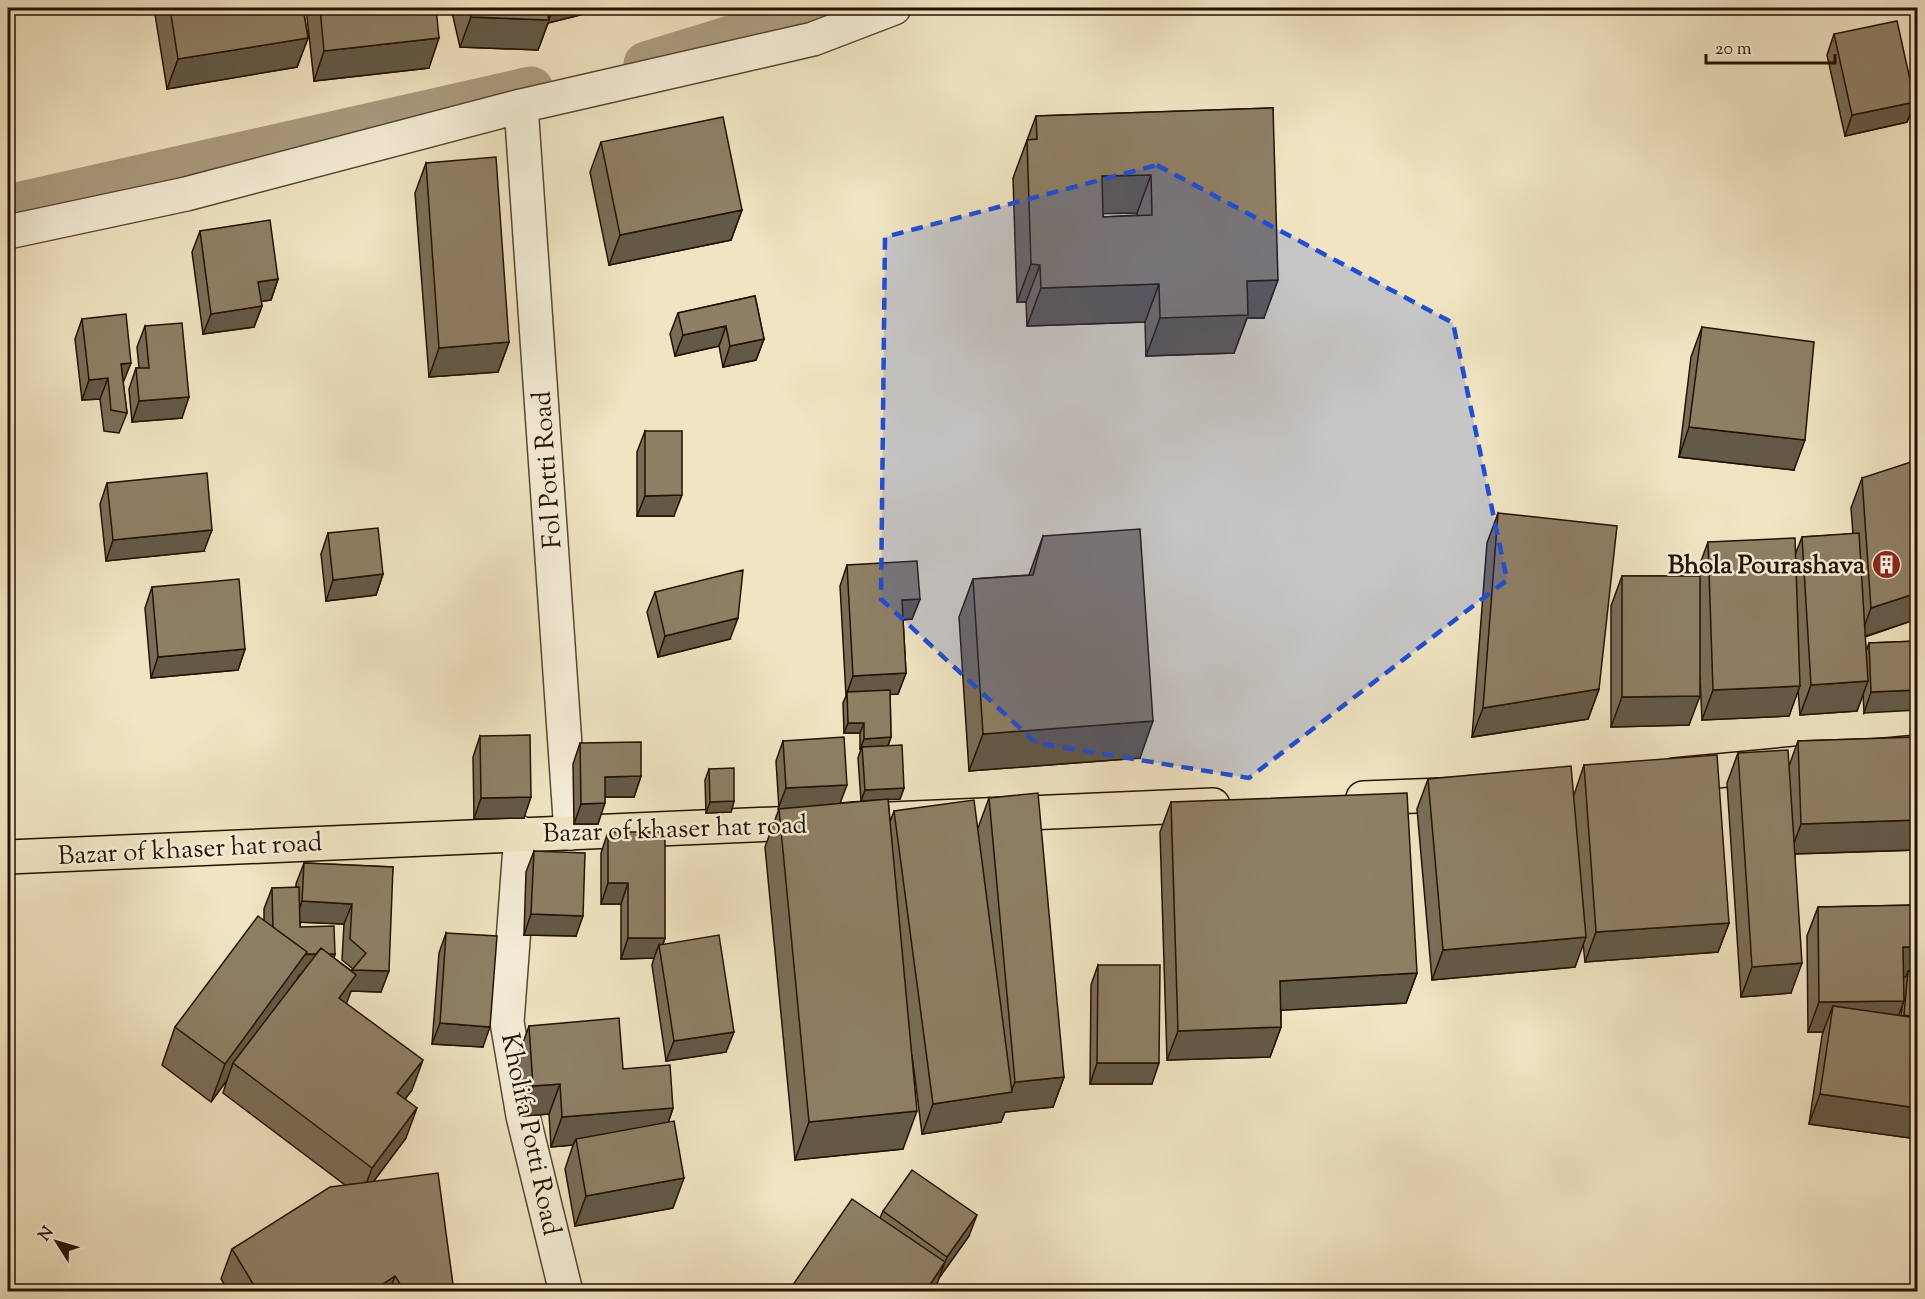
<svg xmlns="http://www.w3.org/2000/svg" width="1925" height="1299" font-family="'Sorts Mill Goudy',serif">
<style>
.lines{fill:none;stroke-linecap:round;stroke-linejoin:round}
.canal{stroke:#ab9c80;stroke-width:45}
.minor-casing{stroke:#574631;stroke-width:36}
.major-casing{stroke:#241101;stroke-width:36}
.minor{stroke:#f5edd7;stroke-width:33}
.major{stroke:#f0e4c2;stroke-width:33}
.wall{fill:#7a6d57;stroke:#241101;stroke-width:1.5;fill-rule:evenodd}
.shaded-wall{fill:#635947;stroke:#241101;stroke-width:1.5}
.building{fill:#8e7f65;stroke:#241101;stroke-width:1.5;fill-rule:evenodd}
.marked{fill:#1d4ed8;fill-opacity:0.2;stroke:#1d4ed8;stroke-width:4.5;stroke-dasharray:12 8;stroke-linejoin:round}
.labels{text-anchor:middle;stroke-width:5;stroke-linejoin:round;paint-order:stroke}
.street-label{font-size:26px;fill:#241101;stroke:#f5edd7}
.poi-label{font-size:26px;font-weight:bold;fill:#241101;stroke:#f5edd7;text-anchor:end}
</style>
<rect width="100%" height="100%" fill="#f0e4c2"/>
<filter id="stains"><feTurbulence type="fractalNoise" baseFrequency=".00333" numOctaves="4"/><feColorMatrix values="0 0 0 0 .2 0 0 0 0 .09 0 0 0 0 .02 0 0 0 .5 -.17"/></filter>
<radialGradient id="worn" r=".72"><stop offset=".6" stop-color="#630" stop-opacity="0"/><stop offset="1" stop-color="#630" stop-opacity=".3"/></radialGradient>
<g class="lines">
<path class="canal" d="M646,64L828,8
M8,207L531,89"/>
<defs>
<path id="minor" d="M521,106L571,833
M8,232L186,194L521,106L813,39L894,8
M521,833L507,1022L523,1116L566,1292"/>
<path id="major" d="M1674,775L1918,752
M1363,798L1468,794
M8,857L1213,805"/>
</defs>
<use href="#minor" class="minor-casing"/>
<use href="#major" class="major-casing"/>
<use href="#minor" class="minor"/>
<use href="#major" class="major"/>
</g>
<path class="wall" d="M154,8H303L308,38L297,67L167,89Z
M306,8H436L429,68L314,81Z
M451,8H608L548,23L538,50L460,47Z
M1834,34L1915,102L1907,122L1845,136L1827,55Z
M1273,108L1264,318H1247L1234,353L1146,356L1145,322L1027,326L1026,302H1017L1013,178L1036,116ZM1103,213H1137V215L1103,217Z
M601,142L742,210L731,240L609,265L590,172Z
M426,163L509,342L498,372L429,377L415,193Z
M200,231L278,279L271,300L261,301L262,306L254,327L203,334L192,252Z
M755,296L764,339L756,360L723,367L719,346L675,356L670,334L678,313Z
M82,319L123,383L127,413L119,433L104,431L100,399L82,400L75,339Z
M145,326L182,418L132,422L129,389L136,368H139L137,347Z
M1702,327L1794,470L1679,457L1691,357Z
M645,431L674,516H637V452Z
M1862,478L1917,619L1865,637L1866,652L1869,643L1917,641L1864,713L1863,694L1857,711L1800,715L1798,690L1789,716L1702,720L1700,677L1689,725L1611,727V606L1622,576H1697V572L1708,542L1795,555L1802,537L1853,534L1851,508Z
M107,483L204,551L106,561L100,504Z
M1498,513L1599,689L1588,719L1472,737L1487,543Z
M328,533L383,574L376,595L326,601L321,554Z
M1043,536L1140,758L969,771L959,617L973,579L1029,575Z
M847,565L920,599L912,619L903,620L906,673L898,694H890L891,737L888,746L904,788L900,799H888L890,822L894,811L978,828L989,798L1064,1077L1053,1107L1005,1112L1001,1122L922,1134L912,1055L903,1149L795,1160L765,847L779,809L776,761L783,741L840,803L875,800L861,801L858,758L861,749H860V733H844L843,703L846,696L840,586Z
M152,587L245,649L238,670L151,678L145,608Z
M655,592L730,639L658,657L647,612Z
M480,736L524,818L474,819L473,757Z
M1917,737V850L1795,854L1791,993L1741,997L1727,783L1738,753L1789,766L1798,741Z
M580,743L641,776L634,797H605L598,824H574L573,764Z
M1584,765L1729,923L1718,952L1585,962L1583,943L1575,967L1432,980L1417,809L1428,779L1574,795Z
M709,769L734,801L731,812L706,813L705,780Z
M1171,802L1417,973L1406,1003L1281,1010V1027L1270,1057L1167,1060L1160,832Z
M608,832L665,938L663,944L726,1052L666,1061L652,965L654,958L621,959V904H601V853Z
M534,851L576,936L524,935L526,872Z
M304,863L393,867L381,992L351,991L346,1003L412,1090L405,1099L406,1138L373,1182L454,1292H229L221,1279L232,1249L345,1185L223,1093L227,1080L211,1102L162,1065L175,1027L264,921V909L272,888H296V884ZM300,922L344,924L342,960L353,969L352,971L334,958L335,954L300,927Z
M1917,905V1139L1809,1124L1822,1036L1823,1032H1808L1807,936L1818,907ZM1902,1006L1901,1016L1898,1015Z
M446,933L483,1047L432,1044L439,953Z
M1098,965L1152,1084H1090L1091,985Z
M529,1026L623,1069L673,1108L668,1123L673,1208L575,1226L565,1169L573,1145L551,1147L549,1114L523,1116L518,1056Z
M883,1211L969,1236L939,1278L934,1292H788L880,1218Z"/>
<path class="shaded-wall" d="M553,8H608L548,23L538,50L460,47L471,17L549,20Z
M308,38L297,67L167,89L178,59Z
M439,38L429,68L314,81L324,51Z
M1915,102L1907,122L1845,136L1852,115Z
M1151,175L1137,213L1088,214L1102,176Z
M742,210L731,240L609,265L620,235Z
M1031,264L1040,265L1026,302H1017Z
M278,279L271,300L251,303L258,282Z
M1278,280L1264,318H1247L1234,353L1146,356L1160,318L1247,281Z
M1159,284L1145,322L1027,326L1041,288Z
M262,306L254,327L203,334L211,314Z
M726,326L719,346L675,356L683,335Z
M764,339L756,360L723,367L730,346Z
M509,342L498,372L429,377L439,348Z
M131,363L123,383L121,364Z
M108,378L100,399L82,400L89,380Z
M189,397L182,418L132,422L139,401Z
M1689,427L1805,440L1794,470L1679,457Z
M682,495L674,516H637L645,496Z
M212,530L204,551L106,561L113,540Z
M383,574L376,595L326,601L333,580Z
M1917,593V619L1860,638L1871,608Z
M920,599L912,619L894,620L902,600Z
M738,618L730,639L658,657L665,636Z
M245,649L238,670L151,678L158,657Z
M906,673L898,694L847,697V693L853,676Z
M1868,681L1857,711L1800,715L1811,685Z
M1800,686L1789,716L1702,720L1713,690Z
M1599,689L1588,719L1472,737L1483,708Z
M1917,690V710L1864,713L1871,692Z
M1700,696L1689,725L1611,727L1622,697Z
M1153,721L1140,758L969,771L983,734Z
M848,723H864L860,733H844Z
M891,737L887,748L862,747L861,749H860L864,739Z
M641,776L634,797H598L605,777Z
M847,785L839,806L778,809L786,788Z
M904,788L900,799L861,801L865,790Z
M531,797L524,818L474,819L481,798Z
M734,801L731,812L706,813L710,802Z
M605,803L598,824H574L581,804Z
M1917,820V850L1790,854L1801,824Z
M608,883H628L621,904H601Z
M302,901L352,904L344,924L295,922Z
M531,914L583,916L576,936L524,935Z
M1729,923L1718,952L1585,962L1596,932Z
M1586,937L1575,967L1432,980L1443,950Z
M628,938H665L660,952L659,945L654,958L621,959Z
M1903,947H1917V976L1908,971L1906,977H1892Z
M335,954L328,975H299L293,990L233,1063L227,1080L211,1102L225,1064L281,955Z
M1802,963L1791,993L1741,997L1752,967Z
M352,970L389,971L381,992L351,991L346,1005L339,998L345,990Z
M1417,973L1406,1003L1269,1011L1280,981Z
M1904,1001L1893,1031L1833,1006L1823,1032H1808L1819,1002Z
M440,1023L490,1027L483,1047L432,1044Z
M1281,1027L1270,1057L1167,1060L1178,1031Z
M734,1032L726,1052L666,1061L674,1041Z
M423,1060L412,1090L387,1123L397,1093Z
M1097,1063H1159L1152,1084H1090Z
M1064,1077L1053,1107L1005,1112L1001,1122L922,1134L933,1104L1011,1092L1015,1082Z
M560,1084L549,1114L523,1116L533,1086Z
M1820,1094L1917,1108V1139L1809,1124Z
M417,1108L406,1138L361,1198L372,1168Z
M673,1108L663,1138L576,1139L573,1145L551,1147L562,1117Z
M917,1111L903,1149L795,1160L809,1122Z
M684,1178L673,1208L575,1226L586,1196Z
M977,1215L969,1236L939,1278L947,1257Z
M945,1262L934,1292H925Z
M395,1276L389,1292H371Z"/>
<path class="building" d="M170,8H303L308,38L178,59Z
M320,8H436L439,38L324,51Z
M469,8H546L549,20L471,17Z
M1897,21L1915,102L1852,115L1834,34Z
M1273,108L1278,280L1247,281L1248,315L1160,318L1159,284L1041,288L1040,265L1031,264L1027,140L1037,139L1036,116ZM1151,175L1152,215L1103,217L1102,176Z
M723,117L742,210L620,235L601,142Z
M496,157L509,342L439,348L426,163Z
M270,220L278,279L258,282L262,306L211,314L200,231Z
M755,296L764,339L730,346L726,326L683,335L678,313Z
M126,314L131,363L121,364L127,413L111,410L108,378L89,380L82,319Z
M182,323L189,397L139,401L136,368H149L145,326Z
M1702,327L1814,342L1805,440L1689,427Z
M645,431H682V495L645,496Z
M1917,460V593L1871,608L1862,478Z
M207,473L212,530L113,540L107,483Z
M1498,513L1617,526L1599,689L1483,708Z
M378,528L383,574L333,580L328,533Z
M1140,529L1153,721L983,734L973,579L1033,575L1043,536Z
M1859,533L1868,681L1811,685L1802,537Z
M1795,538L1800,686L1713,690L1708,542Z
M917,561L920,599L902,600L906,673L853,676L847,565Z
M743,570L738,618L665,636L655,592Z
M1622,576H1700V696L1622,697Z
M239,579L245,649L158,657L152,587Z
M1917,641V690L1871,692L1869,643Z
M890,690L891,737L864,739V723H848L847,692Z
M530,735L531,797L481,798L480,736Z
M844,737L847,785L786,788L783,741Z
M1917,737V820L1801,824L1798,741Z
M641,742V776L605,777V803L581,804L580,743Z
M902,745L904,788L865,790L862,747Z
M1788,750L1802,963L1752,967L1738,753Z
M1717,755L1729,923L1596,932L1584,765Z
M1571,766L1586,937L1443,950L1428,779Z
M734,768V801L710,802L709,769Z
M1038,793L1064,1077L1015,1082L989,798Z
M1407,793L1417,973L1280,981L1281,1027L1178,1031L1171,802Z
M888,799L917,1111L809,1122L779,809Z
M974,800L1012,1092L933,1104L894,811Z
M608,832H665V938H628V883H608Z
M534,851L585,853L583,916L531,914Z
M304,863L393,867L389,971L352,970L366,953L350,939L352,904L302,901Z
M299,887L300,927L334,926L335,954H329L321,948L316,954H306L307,952L273,927L272,888Z
M1917,905V947H1903L1904,1001L1819,1002L1818,907Z
M258,916L307,952L225,1064L175,1027Z
M446,933L497,936L490,1027L440,1023Z
M719,935L734,1032L674,1041L659,945Z
M321,948L356,975L339,998L423,1060L397,1093L417,1108L372,1168L233,1063Z
M1098,965H1160L1159,1063H1097Z
M1908,971L1917,972V1017L1904,1015Z
M1833,1006L1917,1018V1108L1820,1094Z
M619,1018L623,1069L670,1065L673,1108L562,1117L560,1084L533,1086L529,1026Z
M674,1121L684,1178L586,1196L576,1139Z
M912,1170L977,1215L947,1257L883,1211Z
M438,1173L454,1292H405L395,1276L371,1292H258L232,1249L330,1187Z
M852,1199L945,1262L925,1292H788Z"/>
<path class="marked" d="M1157,165L1453,323L1507,580L1249,778L1036,743L881,599L885,237Z"/>
<defs>
<symbol id="building-disc" viewBox="-11 -11 22 22"><circle r="9.5" fill="#8f2418" stroke="#f5edd7"/><path d="M-4-6H4V6H1V3H-1V6H-4ZM-2.5-4.3h1.7v1.8h-1.7ZM.8-4.3h1.7v1.8H.8ZM-2.5-1h1.7V.8h-1.7ZM.8-1h1.7V.8H.8Z" fill="#fff"/></symbol>
</defs>
<g fill-rule="evenodd">
<use href="#building-disc" x="1870" y="548" width="33" height="33"/>
</g>
<g class="labels">
<g class="street-label">
<text transform="translate(546 470) rotate(-94)" y="9">Fol Potti Road</text>
<text transform="translate(675 828) rotate(-2)" y="9">Bazar of khaser hat road</text>
<text transform="translate(190 848) rotate(-3)" y="9">Bazar of khaser hat road</text>
<text transform="translate(532 1134) rotate(78)" y="9">Kholifa Potti Road</text>
</g>
<g class="poi-label">
<text x="1865" y="573">Bhola Pourashava</text>
</g>
</g>
<rect width="1925" height="1299" fill="none" stroke="#f0e4c2" stroke-width="30"/>
<rect x="9" y="9" width="1907" height="1281" fill="none" stroke="#241101" stroke-width="3"/>
<rect x="15" y="15" width="1895" height="1269" fill="none" stroke="#241101" stroke-width="1.5"/>
<g transform="translate(57 1242) rotate(307)" stroke="#f5edd7" stroke-width="4.5" paint-order="stroke">
<path d="M0-4.5L10 22L0 15L-10 22Z" fill="#241101"/>
<text y="-9" font-size="16" font-weight="bold" text-anchor="middle" fill="#241101">N</text>
</g>
<path d="M1706 54v9h129v-9" fill="none" stroke="#241101" stroke-width="3"/>
<text x="1715" y="54" font-size="18" fill="#241101" stroke="#f5edd7" stroke-width="4.5" paint-order="stroke">20 m</text>
<rect width="100%" height="100%" filter="url(#stains)"/>
<rect width="100%" height="100%" fill="url(#worn)"/>
</svg>
